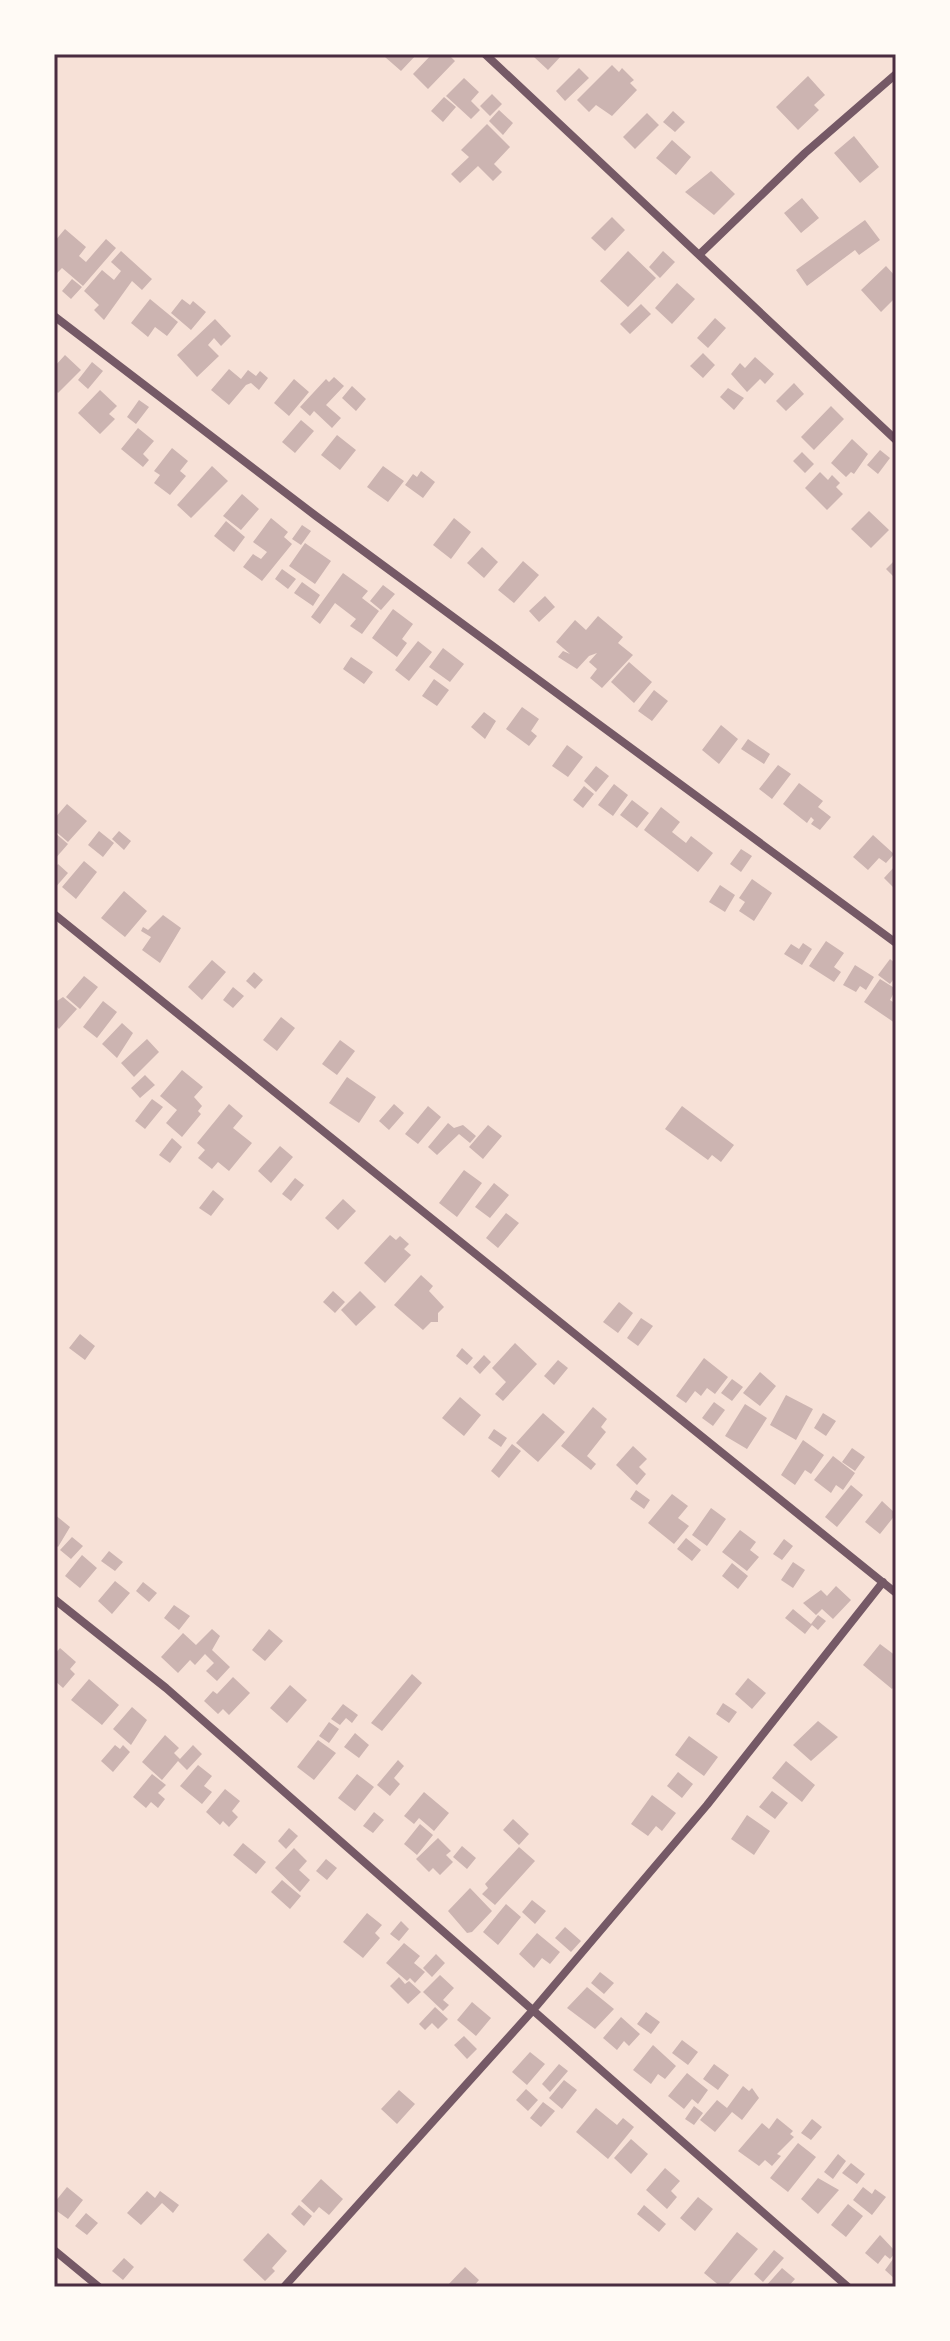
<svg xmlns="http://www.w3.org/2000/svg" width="950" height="2341" font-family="Georgia,serif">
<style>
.building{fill:#ccb4b1}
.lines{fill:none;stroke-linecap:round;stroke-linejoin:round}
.minor{stroke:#755966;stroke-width:8}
.neatline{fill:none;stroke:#4a2c40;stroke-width:3}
</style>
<rect width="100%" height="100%" fill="#f7e1d7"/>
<path class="building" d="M389,54H417L401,71L385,57Z
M432,54H448L455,61L428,89L413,74Z
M537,54H563L548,70L534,57Z
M612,65L619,72L622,68L634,80L630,83L637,90L612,116L596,105L589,112L577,100Z
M579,68L589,78L565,101L556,91Z
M808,76L825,95L814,105L819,110L798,130L776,107Z
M464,78L479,92L471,101L480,110L471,119L446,96Z
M492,94L502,104L490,116L480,106Z
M444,97L456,107L443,122L431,111Z
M499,110L513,123L503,135L489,121Z
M673,111L685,122L675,132L663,122Z
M647,113L659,125L635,149L623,137Z
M487,124L510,147L494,164L502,172L493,181L478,166L460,183L451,174L469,157L461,150Z
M854,136L879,167L860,183L834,153Z
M672,140L691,157L676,175L656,158Z
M711,171L735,194L714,215L685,192Z
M802,198L819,218L801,233L784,213Z
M612,217L625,230L605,251L591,238Z
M865,220L880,240L859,255L855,250L807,286L796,270Z
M65,229L86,247L79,256L86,262L106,239L116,248L83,286L62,268L57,273L54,271V242Z
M121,251L152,279L142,290L132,281L104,320L94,310L99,305L84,291L102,270L114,280L121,271L111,262Z
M628,251L656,278L628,307L600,281Z
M663,251L675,262L660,278L649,267Z
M886,266L896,277V297L881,312L861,290Z
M72,279L82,287L71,299L62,291Z
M677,283L695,299L672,324L655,308Z
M150,299L178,322L167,336L155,327L148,337L131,323Z
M182,299L190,305L193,301L206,312L191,330L171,313Z
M641,304L651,314L630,334L620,324Z
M715,318L726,328L708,348L697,338Z
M215,319L231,336L221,346L214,338L208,345L219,356L197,377L177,355Z
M703,353L715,365L703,378L690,366Z
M65,355L81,370L58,393L54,389V367Z
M755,357L774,374L765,384L760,379L747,392L731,374L740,363L745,368Z
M92,362L103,371L88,389L78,380Z
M229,369L241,379L248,370L256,376L260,371L268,378L259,390L251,383L246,385L229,405L211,390Z
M334,377L344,386L326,405L341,418L332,428L314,411L310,416L300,407L326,379L329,382Z
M294,379L309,392L289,416L274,403Z
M794,383L804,394L786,411L776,401Z
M352,386L366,399L356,411L342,398Z
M728,388L744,398L734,410L720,397Z
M100,390L117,406L109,414L115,419L100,434L78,413Z
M139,400L149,407L136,424L127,417Z
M831,406L844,419L814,450L801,437Z
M301,420L314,431L295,453L282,442Z
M138,428L154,441L143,454L149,460L143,467L121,449Z
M337,435L356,450L340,470L321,455Z
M852,439L868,454L854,474L851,472L846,477L831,463Z
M172,448L188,461L180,471L186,476L170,495L154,483L160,475L154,471Z
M880,450L890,458L878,474L867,465Z
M802,452L814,464L805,473L793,461Z
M212,466L228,481L191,518L177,505Z
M383,466L404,481L388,502L367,487Z
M421,471L435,482L423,498L405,485L413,474L417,477Z
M820,472L828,480L832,475L840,483L836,487L843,494L827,510L805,488Z
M242,494L259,509L241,530L223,516Z
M869,511L889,530L871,548L851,529Z
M271,518L288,532L284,537L292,544L262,581L243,567L253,554L261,559L267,552L253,542Z
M454,518L471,532L451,559L433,545Z
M226,521L245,537L234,552L214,536Z
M302,525L311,531L301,545L292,539Z
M305,543L331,561L315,584L289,566Z
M482,547L498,562L484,578L467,563Z
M896,559V579L886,569Z
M523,561L539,575L514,603L498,590Z
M282,569L296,579L288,589L275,579Z
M343,573L368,591L362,598L379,611L362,634L350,626L356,619L335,603L320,624L311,617Z
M302,582L320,595L313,606L294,593Z
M383,585L395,594L381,610L370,601Z
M545,596L555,607L539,622L529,611Z
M393,609L413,624L402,639L407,643L397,657L372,638Z
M598,616L623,637L618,643L633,655L602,688L590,678L597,669L589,662L597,653L589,656L577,669L558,657L563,651L570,654L556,642L575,620L586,630Z
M418,641L432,652L409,681L395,670Z
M443,648L464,664L450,682L429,667Z
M351,657L373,672L364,684L343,669Z
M629,662L652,682L634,703L611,682Z
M434,679L449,690L437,706L422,696Z
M654,690L668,701L652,721L638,711Z
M522,707L539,719L531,731L537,736L529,746L506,729Z
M484,712L496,721L485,739L471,727Z
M721,725L738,739L719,764L702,750Z
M748,739L770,754L764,764L741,749Z
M567,745L583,757L568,777L552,766Z
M778,765L791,774L772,799L759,789Z
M596,766L609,776L596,792L584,781Z
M799,783L823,801L818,807L831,817L820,830L811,824L814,820L811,817L807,823L783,804Z
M614,784L628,795L613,816L598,805Z
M584,786L594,794L583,808L573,800Z
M632,800L649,813L637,828L620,815Z
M67,804L87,821L68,842L54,830V819Z
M661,807L680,822L672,832L686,843L691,836L713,853L698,872L644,830Z
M99,831L114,843L103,857L88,845Z
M119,831L131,841L124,850L112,839Z
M54,832L68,844L54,860Z
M873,835L894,854L886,863L879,858L868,870L853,857Z
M741,849L752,856L741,872L730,864Z
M84,861L97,872L76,899L62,887Z
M58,864L68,873L54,889V869Z
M896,865V886L894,888L884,878Z
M752,879L772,893L754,921L739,911L745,902L739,898Z
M720,885L735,895L725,912L709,902Z
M124,891L147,911L125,937L101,918Z
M163,915L181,928L160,963L142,950L151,937L141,931L143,927L148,930Z
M826,941L844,953L834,967L841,972L834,982L809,966Z
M803,943L812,949L802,965L784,954L791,944L799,949Z
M890,959L896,964V976L890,984L878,975Z
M212,960L226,972L202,1000L188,987Z
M855,965L874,977L866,990L860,986L856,992L843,985Z
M254,972L263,980L255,989L246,981Z
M84,976L98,987L80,1009L66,997Z
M880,979L896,989L890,1000L896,1004L895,1023L864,1002Z
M233,987L244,996L233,1008L223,1000Z
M63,997L77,1009L59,1029L54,1024V1003Z
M103,1001L117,1012L97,1038L83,1027Z
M281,1017L295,1028L277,1051L263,1040Z
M122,1023L133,1033L117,1058L102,1044Z
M147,1039L159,1052L134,1077L121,1063Z
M340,1040L355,1051L337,1075L322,1064Z
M182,1070L203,1087L194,1097L202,1106L198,1111L201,1114L182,1137L166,1123L177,1110L160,1096Z
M145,1075L155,1085L140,1098L131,1088Z
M347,1077L376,1097L359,1123L329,1103Z
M152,1099L163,1107L145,1129L135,1121Z
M229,1104L243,1116L233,1128L252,1143L229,1171L218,1162L212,1169L198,1158L205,1150L197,1143Z
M394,1104L404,1113L389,1130L379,1121Z
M428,1106L441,1117L418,1144L405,1134Z
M682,1106L734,1145L721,1162L712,1155L708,1160L665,1129Z
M448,1123L454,1128L463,1125L476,1136L470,1143L459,1134L437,1155L428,1147Z
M488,1125L502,1136L483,1159L469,1147Z
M172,1138L182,1147L170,1163L159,1155Z
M280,1146L293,1157L271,1183L258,1171Z
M464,1170L482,1183L457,1217L439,1203Z
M295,1178L304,1185L291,1201L282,1194Z
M494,1183L509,1195L490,1218L475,1207Z
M213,1190L224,1199L211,1216L199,1208Z
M343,1199L356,1211L338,1230L325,1218Z
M506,1213L519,1223L498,1248L486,1238Z
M390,1235L396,1240L400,1236L409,1244L404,1249L411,1255L385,1283L364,1263Z
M421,1275L433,1286L429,1291L444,1307L438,1313V1322H431L423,1330L394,1305Z
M333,1291L345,1302L335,1313L323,1302Z
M360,1291L376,1307L356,1326L341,1310Z
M619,1302L633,1313L618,1333L603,1322Z
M641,1318L653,1326L638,1346L627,1338Z
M80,1334L95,1346L85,1360L69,1348Z
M515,1343L537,1364L503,1401L495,1394L506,1382L492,1368Z
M462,1348L473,1358L467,1365L456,1356Z
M484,1355L491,1362L480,1374L473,1367Z
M704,1358L728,1377L715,1394L707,1388L701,1396L695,1391L686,1403L676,1396Z
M558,1360L568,1368L554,1385L544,1376Z
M760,1372L776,1386L760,1406L743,1393Z
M732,1379L743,1387L732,1401L721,1393Z
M786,1395L813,1409L796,1440L770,1425Z
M460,1397L481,1415L464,1436L442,1418Z
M714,1402L725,1410L713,1426L702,1418Z
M745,1404L767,1418L747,1449L725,1436Z
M593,1407L607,1419L601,1427L606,1432L587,1456L596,1464L591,1470L561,1446Z
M543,1413L565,1432L538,1462L516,1443Z
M823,1413L836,1421L826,1436L814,1428Z
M494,1429L507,1438L501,1447L488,1438Z
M803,1440L824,1455L811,1474L805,1470L795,1485L781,1475Z
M512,1444L521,1451L499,1478L491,1471Z
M633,1446L647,1459L639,1467L646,1474L637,1485L616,1465Z
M852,1448L865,1457L855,1471L842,1462Z
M833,1456L855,1473L843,1490L836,1485L831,1493L814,1480Z
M851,1485L863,1495L837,1527L825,1517Z
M636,1490L650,1500L644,1509L630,1499Z
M672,1494L688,1506L678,1518L689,1526L674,1544L648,1523Z
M882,1501L896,1514L880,1534L865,1522Z
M711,1508L726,1519L707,1546L692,1535Z
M54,1514L70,1527L58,1547L54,1544Z
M740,1530L756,1542L750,1550L759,1557L747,1571L722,1552Z
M72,1537L83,1546L71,1559L60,1550Z
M686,1538L701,1550L692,1561L677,1549Z
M784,1539L793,1546L782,1560L773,1554Z
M109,1551L123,1562L115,1571L101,1561Z
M82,1555L97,1568L80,1588L65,1576Z
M793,1562L805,1570L793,1588L781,1580Z
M732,1563L748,1576L738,1589L722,1576Z
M115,1581L130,1593L112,1614L98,1601Z
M143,1582L157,1593L149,1602L136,1591Z
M836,1586L851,1600L833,1619L822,1609L816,1615L803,1603L821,1590L827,1596Z
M174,1605L190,1616L179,1630L164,1618Z
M793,1609L811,1624L818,1615L826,1621L818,1630L812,1625L805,1634L785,1618Z
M212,1629L220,1636L212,1650L230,1667L217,1681L206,1671L214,1663L205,1654L195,1665L190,1660L178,1673L161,1657L183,1633L196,1645Z
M269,1629L283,1641L265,1661L252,1650Z
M880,1644L896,1656V1685L892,1689L863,1665Z
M60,1648L76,1662L70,1669L75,1674L63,1688L54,1680V1655Z
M412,1674L422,1683L382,1731L371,1723Z
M233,1677L250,1693L229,1715L223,1709L218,1714L204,1701L213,1691L217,1694Z
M748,1678L766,1693L752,1709L735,1694Z
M89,1679L119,1705L102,1725L71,1700Z
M290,1685L307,1700L287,1723L270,1708Z
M723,1703L737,1712L729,1723L716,1714Z
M343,1704L358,1715L352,1723L346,1718L340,1725L331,1719Z
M132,1707L147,1720L131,1745L113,1729Z
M818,1721L838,1737L811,1761L793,1745Z
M329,1722L339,1729L329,1743L319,1736Z
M355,1733L369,1745L359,1758L344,1747Z
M165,1735L179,1748L174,1753L180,1759L193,1745L202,1754L187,1770L178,1761L162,1780L142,1762Z
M689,1736L718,1757L704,1776L675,1755Z
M318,1740L336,1753L314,1780L297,1767Z
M115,1745L120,1749L123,1745L130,1752L113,1772L101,1761Z
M398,1760L404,1766L394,1778L400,1784L390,1796L377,1785Z
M786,1761L815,1785L802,1802L772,1778Z
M198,1765L212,1776L204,1786L212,1792L202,1804L180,1786Z
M678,1772L693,1784L682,1798L667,1786Z
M152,1774L166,1785L158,1793L165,1799L158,1808L151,1802L146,1808L133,1797Z
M357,1774L374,1787L355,1811L338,1798Z
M225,1789L240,1801L232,1811L238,1817L229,1827L223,1821L220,1825L206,1812Z
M772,1791L788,1803L775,1819L759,1807Z
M424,1792L449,1813L434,1831L419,1818L414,1824L404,1816Z
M652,1795L676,1813L662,1831L656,1826L648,1836L631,1824Z
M374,1812L384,1820L373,1833L363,1826Z
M747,1815L770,1831L754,1855L731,1839Z
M513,1819L529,1834L519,1845L503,1830Z
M420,1824L433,1835L417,1855L404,1844Z
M289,1828L298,1836L286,1849L278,1841Z
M438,1838L451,1851L446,1855L453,1862L440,1875L433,1868L429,1872L416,1859Z
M243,1843L266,1862L256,1874L233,1855Z
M462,1846L476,1858L467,1869L453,1857Z
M519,1847L535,1861L495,1905L482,1894L488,1888L485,1884Z
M294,1848L307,1861L299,1870L310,1880L300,1892L275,1868Z
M326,1859L337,1868L327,1880L316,1871Z
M282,1880L301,1896L290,1909L271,1892Z
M470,1888L492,1911L472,1932L467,1933L448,1911Z
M532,1900L546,1911L535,1924L522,1912Z
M506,1904L521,1917L498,1945L483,1932Z
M367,1913L382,1925L375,1933L380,1938L363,1958L343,1942Z
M401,1921L409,1929L399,1941L390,1934Z
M565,1927L581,1941L571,1952L555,1938Z
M537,1933L560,1952L550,1964L542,1958L534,1968L519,1954Z
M404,1943L420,1956L414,1963L425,1972L415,1983L410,1978L407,1981L386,1963Z
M436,1954L445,1963L432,1977L423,1968Z
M600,1972L614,1983L604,1994L591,1983Z
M440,1975L454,1988L443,2000L449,2005L443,2011L423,1992Z
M399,1977L405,1984L409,1981L421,1992L408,2004L390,1986Z
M587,1987L614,2009L595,2029L567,2008Z
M472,2002L491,2018L476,2036L457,2020Z
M435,2007L448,2019L438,2029L432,2023L425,2030L419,2024Z
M646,2012L660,2022L651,2034L637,2024Z
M621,2017L640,2034L629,2046L624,2041L617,2050L603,2038Z
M464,2036L477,2049L467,2059L454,2045Z
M682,2040L698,2052L688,2065L672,2053Z
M653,2045L676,2066L665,2079L658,2074L651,2084L633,2070Z
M530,2052L545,2064L527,2085L512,2072Z
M559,2064L568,2071L550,2092L542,2084Z
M714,2064L729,2075L718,2090L703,2079Z
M687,2073L708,2090L698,2104L692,2099L684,2109L668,2096Z
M564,2080L577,2090L562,2109L549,2098Z
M743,2086L749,2091L752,2088L759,2098L742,2120L732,2112L715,2132L700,2120L717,2100L727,2108Z
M526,2089L538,2100L528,2111L516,2100Z
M399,2090L415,2104L397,2124L381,2109Z
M543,2102L555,2111L541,2127L530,2118Z
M694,2106L703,2113L694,2125L685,2119Z
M596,2108L617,2125L623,2118L634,2127L608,2159L576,2132Z
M777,2118L793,2131L790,2134L794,2137L777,2154L781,2156L772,2166L765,2160L759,2166L738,2151L762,2123L769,2129Z
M812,2119L822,2127L811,2140L801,2133Z
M631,2139L648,2154L631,2174L614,2158Z
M798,2143L816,2157L788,2192L770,2178Z
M838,2154L846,2161L833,2179L824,2172Z
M851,2163L865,2174L857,2184L842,2173Z
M665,2168L680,2181L671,2191L677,2197L667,2209L646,2190Z
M818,2178L839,2190L818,2214L801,2199Z
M321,2179L343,2199L329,2215L319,2207L314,2213L301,2201Z
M67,2187L83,2200L68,2219L54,2209V2203Z
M863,2187L872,2194L875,2189L886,2197L872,2215L853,2200Z
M147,2191L155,2198L160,2191L179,2205L173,2213L162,2203L141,2225L127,2213Z
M698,2197L713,2209L695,2231L680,2218Z
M848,2204L863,2216L846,2237L831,2225Z
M299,2205L312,2216L304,2226L291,2214Z
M644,2205L666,2224L659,2232L637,2214Z
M86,2213L98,2223L87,2235L75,2226Z
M737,2232L758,2249L726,2287H721L704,2273Z
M268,2233L287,2251L272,2268L275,2271L265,2281L243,2260Z
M880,2235L896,2252L890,2259L885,2255L878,2264L865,2253Z
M774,2250L784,2258L763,2282L754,2274Z
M124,2258L134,2267L123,2280L112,2271Z
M893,2259L896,2262V2280L885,2270Z
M465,2267L479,2280L473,2287H446Z
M782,2268L795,2279L788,2287H765Z"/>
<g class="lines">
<path class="minor" d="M485,54L896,440
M700,254L805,153L896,74
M54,316L316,516L896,943
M54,914L896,1593
M54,1599L166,1688L848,2287
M54,2250L99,2287
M284,2287L534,2009L707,1805L883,1582"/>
</g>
<rect width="950" height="2341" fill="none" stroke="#fffaf5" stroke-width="112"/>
<rect x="56" y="56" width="838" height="2229" class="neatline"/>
</svg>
